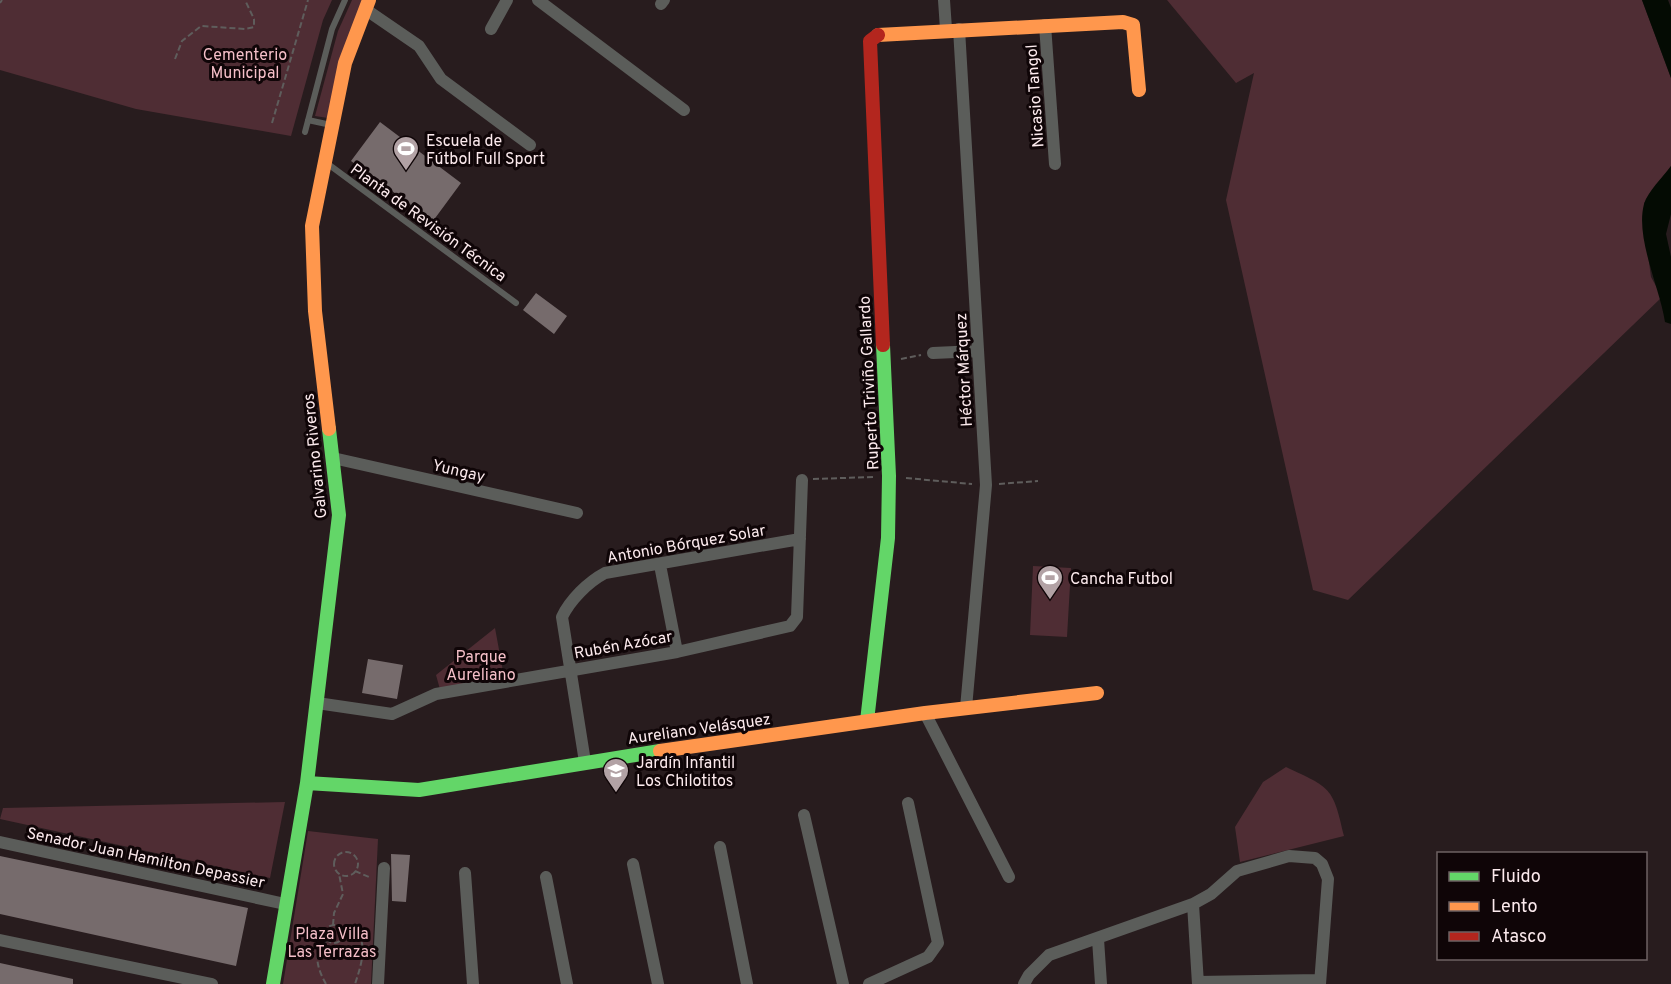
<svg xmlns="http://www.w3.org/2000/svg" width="1671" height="984" font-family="Overpass,sans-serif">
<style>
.green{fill:#4f2d34}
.water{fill:#040b03}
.building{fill:#766b6c}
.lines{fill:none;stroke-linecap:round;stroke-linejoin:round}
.path{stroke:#5f5d5c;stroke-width:2;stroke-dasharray:6 3;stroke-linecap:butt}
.lane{stroke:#5b5d5a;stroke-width:6}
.street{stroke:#5b5d5a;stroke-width:12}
.fast{stroke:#63d668;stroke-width:14}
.slow{stroke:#ff974d;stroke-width:14}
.jam{stroke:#b3261e;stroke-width:14}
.labels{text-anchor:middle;stroke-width:6;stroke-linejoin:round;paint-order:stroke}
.park-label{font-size:16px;fill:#f5bfc8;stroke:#0f0507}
.street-label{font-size:16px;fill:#fceaed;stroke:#0f0507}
.poi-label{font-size:16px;fill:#fceaed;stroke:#0f0507;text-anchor:start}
</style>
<rect width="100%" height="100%" fill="#281c1e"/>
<path class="green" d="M0,0H332L323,20L291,136L136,109L0,70Z
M352,0H363L328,118L315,116L338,31Z
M1167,0H1642L1671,78V166L1644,203V226L1651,277L1662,297L1348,600L1313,590L1226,200L1254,73L1236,83Z
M1033,566L1071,568L1067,637L1030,635Z
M495,628L505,682L441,693L436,675Z
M1286,767C1331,788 1333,787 1344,836L1240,862L1235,827L1263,782Z
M285,802L270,878L0,819L3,808Z
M308,831L378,839L371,984H283Z"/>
<path class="water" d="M1642,0H1668L1671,8V78Z
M1671,166V214L1666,234L1671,257V324L1665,322C1660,288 1635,238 1644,204C1648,191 1663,177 1671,166Z"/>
<path class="building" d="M380,122L461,183L433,221L351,161Z
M536,293L567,316L554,334L523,310Z
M368,659L403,665L397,699L362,693Z
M391,854L410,855L406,902L392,901Z
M0,856L248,908L236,966L0,914Z
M0,963L73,979V984H0Z"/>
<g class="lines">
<path class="path" d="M0,3L2,0
M175,59L182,41L201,26L245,29L254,27V19L245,0
M272,123L308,0
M901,359L921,355
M906,478L972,484
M813,479L874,477
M999,484L1038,481
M334 864a12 12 0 1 1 24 0a12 12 0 1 1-24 0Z
M355,871L369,877
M325 934a9 9 0 1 1 18 0a9 9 0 1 1-18 0Z
M333,925L334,913L343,894L339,874
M341,928C374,929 361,966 355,984
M296,935L326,939
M326,984C318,970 311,951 327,941"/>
<path class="lane" d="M308,120L331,125
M305,132L332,29L345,0
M328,164L516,303"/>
<path class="street" d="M538,0L684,110
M944,0L946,29
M661,4L664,0
M365,9L419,46L441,79L530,145
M1045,25L1055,164
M491,29L507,0
M959,29L986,485L966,708
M933,353L978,351
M333,458L577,513
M660,565L677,652
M317,703L392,714L436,694L677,652L790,626L797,617L802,480
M925,713L1009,877
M585,762L562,617C570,600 588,582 605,573L800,539
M804,815L843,984
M0,842L285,904
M720,847L747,984
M633,864L658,984
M465,873L473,984
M546,877L567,984
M1193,904L1198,984
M1098,939L1101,984
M0,940L212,984
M1198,982L1320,980
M378,984L384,868
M869,984L928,957L938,943L908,803
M1024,984L1029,975L1049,955L1193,904L1211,894L1237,871L1289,856L1315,858L1322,864L1328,879L1320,984"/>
<path class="fast" d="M867,721L888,538L889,476L883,345
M307,783L419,790L660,751
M273,984L307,783L339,515L329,429"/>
<path class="slow" d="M878,35L1123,22L1133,25L1139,90
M329,429L315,311L312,226L345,63L369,0
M660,751L925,713L1097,693"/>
<path class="jam" d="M878,35L870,41L883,345"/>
</g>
<defs>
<symbol id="stadium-pin" viewBox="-11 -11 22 30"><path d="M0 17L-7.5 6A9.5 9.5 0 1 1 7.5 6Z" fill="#b2a2a5" stroke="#0f0507"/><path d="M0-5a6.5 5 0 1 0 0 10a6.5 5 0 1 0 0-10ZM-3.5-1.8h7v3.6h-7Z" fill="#fff"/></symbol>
<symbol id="school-pin" viewBox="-11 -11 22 30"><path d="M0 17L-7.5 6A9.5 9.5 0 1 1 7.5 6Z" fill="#b2a2a5" stroke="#0f0507"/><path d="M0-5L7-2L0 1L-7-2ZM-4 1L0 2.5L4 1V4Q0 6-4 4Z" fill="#fff"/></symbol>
</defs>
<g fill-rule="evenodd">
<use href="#stadium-pin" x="391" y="134" width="30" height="40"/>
<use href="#stadium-pin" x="1035" y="563" width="30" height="40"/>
<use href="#school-pin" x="601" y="756" width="30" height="40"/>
</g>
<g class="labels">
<g class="park-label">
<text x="245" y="60">Cementerio<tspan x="245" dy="18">Municipal</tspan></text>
<text x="481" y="662">Parque<tspan x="481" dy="18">Aureliano</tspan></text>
<text x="332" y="939">Plaza Villa<tspan x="332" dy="18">Las Terrazas</tspan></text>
</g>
<g class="street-label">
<text transform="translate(1034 96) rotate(-94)" y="6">Nicasio Tangol</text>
<text transform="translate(429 222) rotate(36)" y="6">Planta de Revisión Técnica</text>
<text transform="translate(963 370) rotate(-93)" y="6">Héctor Márquez</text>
<text transform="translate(868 383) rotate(-93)" y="6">Ruperto Triviño Gallardo</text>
<text transform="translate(314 456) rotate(-96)" y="6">Galvarino Riveros</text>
<text transform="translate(459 470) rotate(13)" y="6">Yungay</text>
<text transform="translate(686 543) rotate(-10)" y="6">Antonio Bórquez Solar</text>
<text transform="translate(623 644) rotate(-10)" y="6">Rubén Azócar</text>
<text transform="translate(699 728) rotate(-8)" y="6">Aureliano Velásquez</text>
<text transform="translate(146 857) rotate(12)" y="6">Senador Juan Hamilton Depassier</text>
</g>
<g class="poi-label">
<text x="426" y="146">Escuela de<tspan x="426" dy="18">Fútbol Full Sport</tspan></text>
<text x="1070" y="584">Cancha Futbol</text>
<text x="636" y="768">Jardín Infantil<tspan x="636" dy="18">Los Chilotitos</tspan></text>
</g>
</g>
<rect x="1437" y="852" width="210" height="108" fill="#0f0507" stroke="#6e6163" stroke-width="1.5"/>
<rect x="1449" y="872" width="30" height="9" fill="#63d668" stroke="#6e6163" stroke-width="1.5"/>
<text x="1491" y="882" font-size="18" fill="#fceaed">Fluido</text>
<rect x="1449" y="902" width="30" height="9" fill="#ff974d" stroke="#6e6163" stroke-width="1.5"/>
<text x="1491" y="912" font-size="18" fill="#fceaed">Lento</text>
<rect x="1449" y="932" width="30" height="9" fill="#b3261e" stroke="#6e6163" stroke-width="1.5"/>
<text x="1491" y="942" font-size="18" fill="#fceaed">Atasco</text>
</svg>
